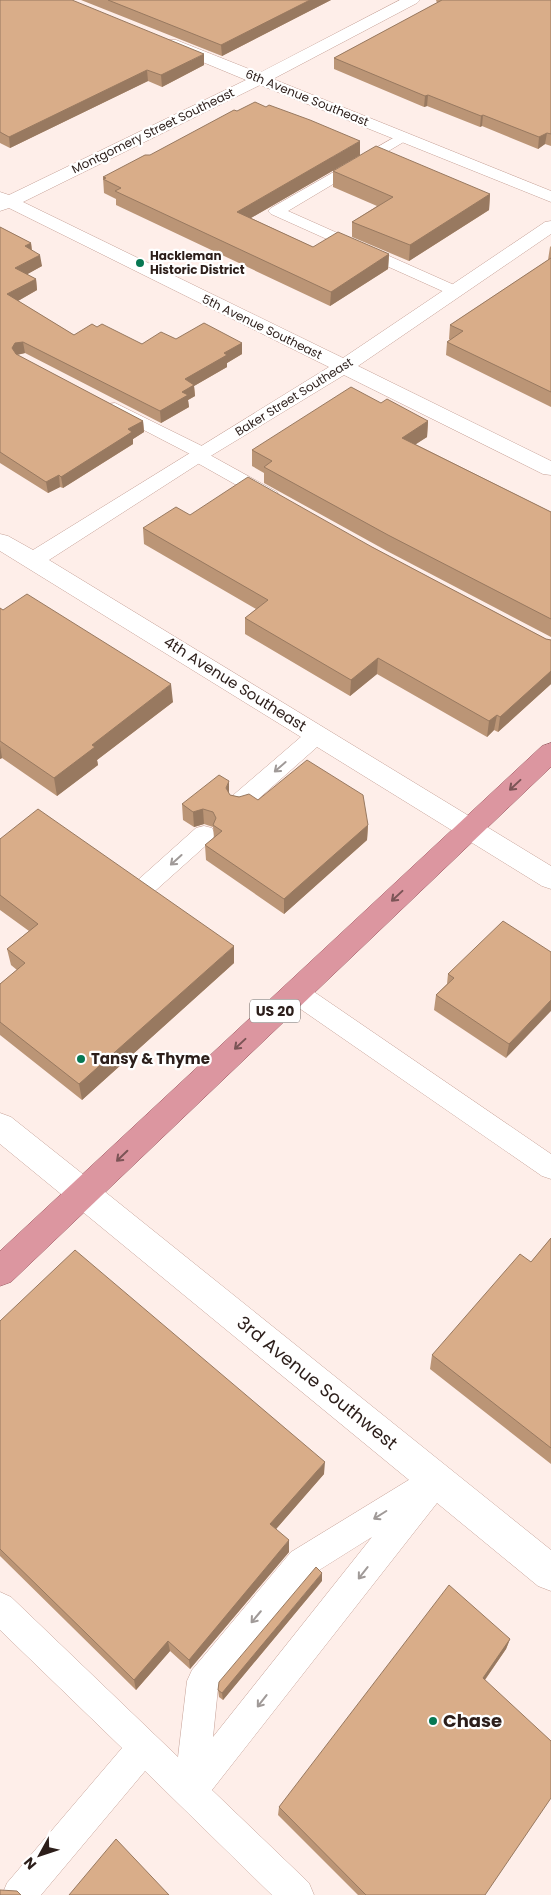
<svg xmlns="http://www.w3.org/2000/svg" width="551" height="1895" font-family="Poppins,sans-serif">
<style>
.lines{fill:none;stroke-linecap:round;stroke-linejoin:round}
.service-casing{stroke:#c6a197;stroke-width:1}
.minor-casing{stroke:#c6a197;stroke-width:1}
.tertiary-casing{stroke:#c6a197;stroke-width:1}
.trunk-casing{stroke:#995a62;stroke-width:1}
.service{fill:#fff;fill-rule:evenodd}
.minor{fill:#fff;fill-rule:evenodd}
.tertiary{fill:#fff;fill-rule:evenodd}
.trunk{fill:#dc96a0;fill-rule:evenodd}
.wall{fill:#bb9576}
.shaded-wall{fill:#987960}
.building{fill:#d9ad89;stroke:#987960}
.oneway{stroke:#a09a98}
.oneway2{stroke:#7b5456}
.poi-dot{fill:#077853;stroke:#fff;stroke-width:2}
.labels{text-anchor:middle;stroke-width:4.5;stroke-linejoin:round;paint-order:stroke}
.far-street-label{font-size:12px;fill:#2c1e1a;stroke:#fff}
.far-poi-label{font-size:12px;font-weight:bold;fill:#2c1e1a;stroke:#fff;text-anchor:start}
.shield{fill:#fff;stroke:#6b625f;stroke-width:1}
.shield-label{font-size:14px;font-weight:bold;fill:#2c1e1a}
.street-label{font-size:15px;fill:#2c1e1a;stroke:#fff}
.poi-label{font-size:15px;font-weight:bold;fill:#2c1e1a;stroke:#fff;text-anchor:start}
.near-street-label{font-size:18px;fill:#2c1e1a;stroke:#fff}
.near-poi-label{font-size:18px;font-weight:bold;fill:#2c1e1a;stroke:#fff;text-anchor:start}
</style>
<rect width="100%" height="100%" fill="#feeee9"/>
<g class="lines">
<defs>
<path id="service" d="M402,133L407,134L409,137L407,140L288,211L461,288L463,291L461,294H449L271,214L268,211L271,208Z
M115,403L208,449L211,453L210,455L277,492L279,496L277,500L270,502L263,500L192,460L189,456L190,454L109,412L106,408L109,404Z
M317,727L325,730L328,735L325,740L247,809L239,811L231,809L228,803L231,797L309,730Z
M204,826L212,828L215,834L212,840L155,891L147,894L139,891L135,885L139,879L196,828Z
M295,982L304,985L551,1154V1179L542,1176L286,999L283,992L286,985Z
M436,1465L447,1470L451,1480C447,1490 440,1494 437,1503L212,1790L309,1883L314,1895H272L145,1771L41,1895H2L7,1883L122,1748L0,1630V1592L11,1597L178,1757L187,1681L192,1670L291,1552L425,1470ZM372,1537L213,1737L218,1688L313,1574Z"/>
<path id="minor" d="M400,0H420L417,3L273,79L551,191V202L260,85L23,202L343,358L545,222L551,221V234L358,366L551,461V475L543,474L344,375L209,457L49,560L551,866V889L542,886L0,551V534L8,536L33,550L329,367L9,208L0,211V192L9,195L246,80L164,46L162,43L164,40H176L259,73Z
M0,1113L11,1117L94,1183L98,1193L94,1203L83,1207L72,1203L0,1144Z"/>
<path id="tertiary" d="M83,1179L94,1183L551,1550V1591L538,1586L72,1203L68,1193L72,1183Z"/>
<path id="trunk" d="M551,743V767L11,1282L0,1286V1251L542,746Z"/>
</defs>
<use href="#service" class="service-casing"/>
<use href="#minor" class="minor-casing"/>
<use href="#tertiary" class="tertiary-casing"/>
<use href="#trunk" class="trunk-casing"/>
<use href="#service" class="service"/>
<use href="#minor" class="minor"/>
<use href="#tertiary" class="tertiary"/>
<use href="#trunk" class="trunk"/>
</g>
<path class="wall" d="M0,0L204,65L162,87L148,81L10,148L0,143Z
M81,0H331L222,56Z
M436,0H551V146L545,144L538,149L482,126L480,127L427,106L424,107L334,69V58L437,3Z
M360,155L251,218L313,247L389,254L388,269L330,306L116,205V199L104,193L103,177Z
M333,171L490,194L489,210L409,261L352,237V222L377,206L333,187Z
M0,227L31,243L32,250L42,266L27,274L36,279L37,290L18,301L74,335L97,327L142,344L176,339L242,343V354L227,363V367L194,386L195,396L188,400L189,407L161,423L25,353L17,355L143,421L144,432L133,439V444L63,488L60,487L48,493L0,463Z
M551,246V407L446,355L447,342L450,339H449L450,325L548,260L550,247Z
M381,403L428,421L427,437L415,444L551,512V637L387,551L264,483V473L252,466V450Z
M190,515L372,547L546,639L551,640V684L498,732L494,730L487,737L377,674L350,696L245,634V618L256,609L144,544L143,528Z
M0,608L3,610L173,702L97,760L98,765L57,796L2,758L0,759Z
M229,794L230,795L258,800L368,825L367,840L284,914L206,860L205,845L214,838L213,827L204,824L194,827L183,820L182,804Z
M0,839L234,963L82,1100L0,1035V984L17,970L11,965L7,949L29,931L0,910Z
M551,952L506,1058L434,1010L436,995L447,984L448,974Z
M551,1238V1464L430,1369L432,1355L531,1262Z
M0,1321L324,1474L276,1529L289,1552L190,1669L170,1651L136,1690L0,1556Z
M322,1581L223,1700L219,1697L218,1690Z
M510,1639L506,1649L485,1680V1895H358L278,1815L279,1807Z"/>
<path class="shaded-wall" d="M310,0H331L222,56L221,45Z
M204,54V65L162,87L161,75Z
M147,70L148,81L10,148L9,137Z
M428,95L427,106L424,107L425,96Z
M483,115L482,126L480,127L481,116Z
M547,133L545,144L538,149L539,137Z
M360,141V155L237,226V212Z
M490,194L489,210L409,261L410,245Z
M31,243L32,254L25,246Z
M389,254L388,269L330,306L331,292Z
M40,255L42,266L17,280L15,268Z
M36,279L37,290L9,306L7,294Z
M23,342L25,353L16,355L12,348L15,343Z
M242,343V354L227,363V367L194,386L195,396L188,400L189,407L161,423L160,411L182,392L185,379L224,353Z
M143,421L144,432L133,439V444L63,488L61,477L128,429Z
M428,421L427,437L401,454L402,438Z
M59,475L60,487L48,493L46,482Z
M378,658L377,674L350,696L351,680Z
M551,671V684L498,732L500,717Z
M171,684L173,702L97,760L98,765L57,796L54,778L92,745Z
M497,715L494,730L487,737L489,721Z
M0,745L2,758L0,759Z
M229,781V796L226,788Z
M203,809L204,824L194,827L193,812Z
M368,825L367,840L284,914V899Z
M234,946V963L82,1100L79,1084Z
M551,1000V1011L506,1058L509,1044Z
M325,1462L324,1474L270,1536V1524Z
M289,1540V1552L190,1669L189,1660Z
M322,1573V1581L223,1700L222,1693Z
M510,1639L506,1649L479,1688L483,1678Z
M168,1641L170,1651L136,1690L134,1680Z"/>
<path class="building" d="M0,0H72L204,54L161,75L147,70L9,137L0,132Z
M108,0H310L221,45Z
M442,0H551V134L547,133L539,137L483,115L481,116L428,95L425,96L334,58Z
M255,102L266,107L269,105L310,120L360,141L237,212L313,247L338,232L389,254L331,292L115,191L121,188L103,179L106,178L103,177L145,155H150L234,110L237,111Z
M376,146L490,194L410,245L352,222L393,197L333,171Z
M0,227L31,243L25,246L40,255L15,268L36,279L7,294L74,335L92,324L97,327L102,324L142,344L161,332L176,339L204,323L242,343L224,353L227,355L185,379L194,385L182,392L188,395L160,411L23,342L15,343L12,348L16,354L143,421L128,429L132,432L61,477L59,475L46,482L0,452Z
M551,258V392L447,342L463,331L450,325Z
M351,387L381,403L387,399L428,421L402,438L551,512V619L388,535L264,467L272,461L252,450Z
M248,477L372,547L546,639L551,640V671L500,717L497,715L489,721L378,658L351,680L245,618L268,600L143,528L176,507L190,515Z
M27,594L171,684L92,745L95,747L54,778L0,741V608L3,610Z
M307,760L363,795L368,825L284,899L205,845L222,831L213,825L216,818L213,812L203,809L193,812L182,804L219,775L229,781L226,788L230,795L239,797L249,794L258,800Z
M38,809L234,946L79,1084L0,1022V984L25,963L7,949L38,924L0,895V839Z
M503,921L551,952V1000L509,1044L436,995L454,978L448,974Z
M551,1238V1448L432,1355L520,1254L531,1262Z
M75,1250L325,1462L270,1524L289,1540L189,1660L168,1641L134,1680L0,1549V1321Z
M316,1567L322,1573L222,1693L218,1690L219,1682Z
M449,1585L510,1639L483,1678L551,1741V1798L485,1895H366L279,1807Z
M116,1839L169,1895H69Z
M0,1890L17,1891L21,1895H0Z"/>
<defs><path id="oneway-shaft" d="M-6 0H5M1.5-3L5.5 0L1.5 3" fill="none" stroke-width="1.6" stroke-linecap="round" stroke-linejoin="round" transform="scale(1.25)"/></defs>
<g class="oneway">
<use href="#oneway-shaft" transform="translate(280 767) rotate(139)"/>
<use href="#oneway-shaft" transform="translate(176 860) rotate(138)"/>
<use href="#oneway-shaft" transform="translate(380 1515) rotate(148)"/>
<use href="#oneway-shaft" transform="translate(363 1573) rotate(128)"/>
<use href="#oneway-shaft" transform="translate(256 1617) rotate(130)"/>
<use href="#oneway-shaft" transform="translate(262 1701) rotate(128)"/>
</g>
<g class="oneway2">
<use href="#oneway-shaft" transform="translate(515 785) rotate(137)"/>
<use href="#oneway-shaft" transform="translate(397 896) rotate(137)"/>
<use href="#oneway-shaft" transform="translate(240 1044) rotate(137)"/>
<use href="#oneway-shaft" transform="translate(122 1156) rotate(136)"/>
</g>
<g class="poi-dot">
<circle cx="140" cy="263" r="5"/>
<circle cx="81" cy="1059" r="5"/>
<circle cx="433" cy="1721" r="5"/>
</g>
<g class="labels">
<g class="far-street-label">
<text transform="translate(307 98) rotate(22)" y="4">6th Avenue Southeast</text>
<text transform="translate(153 131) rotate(-26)" y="4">Montgomery Street Southeast</text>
<text transform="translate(262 327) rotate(26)" y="4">5th Avenue Southeast</text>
<text transform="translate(294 397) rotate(-32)" y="4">Baker Street Southeast</text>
</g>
<g class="far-poi-label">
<text x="150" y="260">Hackleman<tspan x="150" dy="14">Historic District</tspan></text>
</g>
<rect class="shield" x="250" y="999.5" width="50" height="23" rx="4"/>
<g class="shield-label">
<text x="275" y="1016">US 20</text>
</g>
<g class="street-label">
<text transform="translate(235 684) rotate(32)" y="5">4th Avenue Southeast</text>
</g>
<g class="poi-label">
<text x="91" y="1064">Tansy &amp; Thyme</text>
</g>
<g class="near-street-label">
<text transform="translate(317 1383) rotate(39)" y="6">3rd Avenue Southwest</text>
</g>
<g class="near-poi-label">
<text x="443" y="1727">Chase</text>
</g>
</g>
<g transform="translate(40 1855) rotate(230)" stroke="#ffffff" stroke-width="4" paint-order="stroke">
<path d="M0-4L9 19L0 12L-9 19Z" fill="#2c1e1a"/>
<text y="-8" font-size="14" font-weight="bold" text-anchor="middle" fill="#2c1e1a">N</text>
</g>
</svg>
